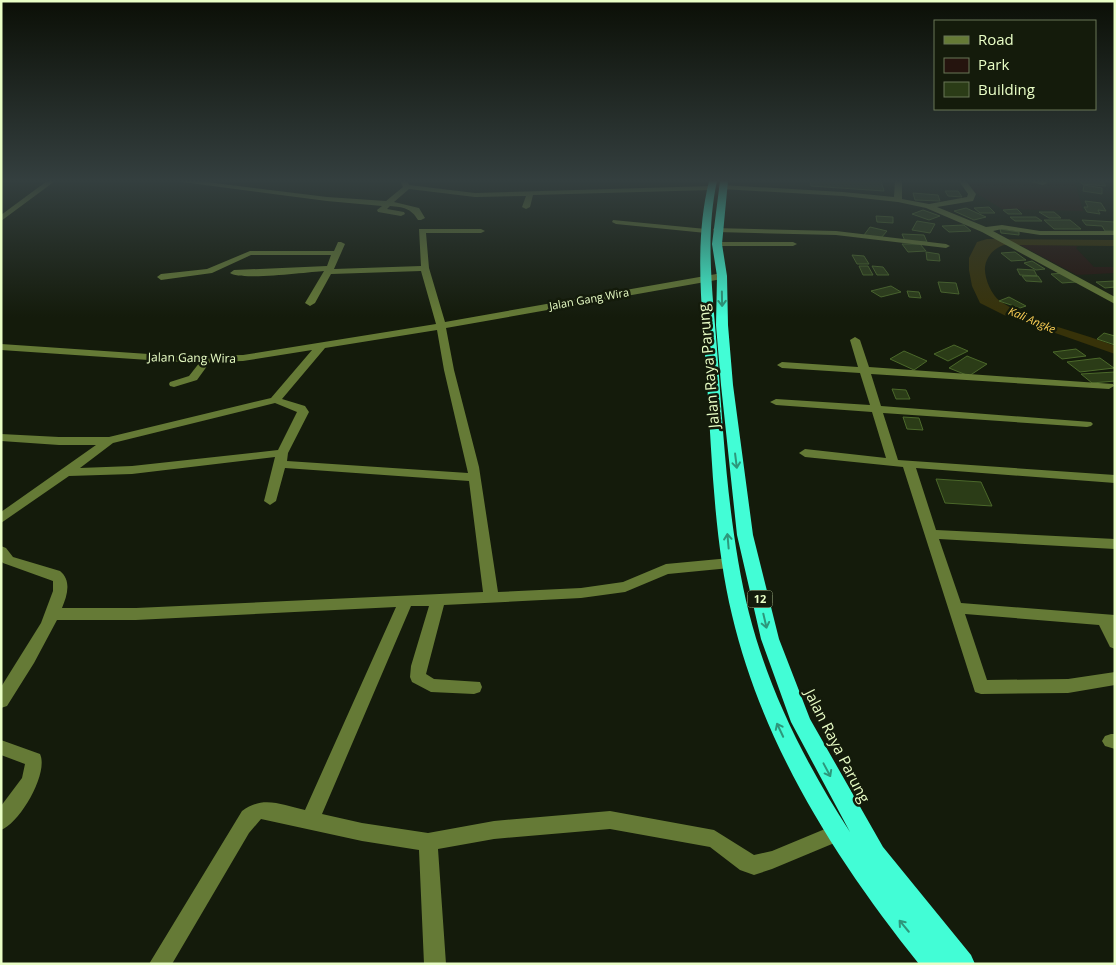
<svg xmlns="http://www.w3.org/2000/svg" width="1116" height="965" font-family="'Open Sans',sans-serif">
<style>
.green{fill:#25140e}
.water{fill:#373209}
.building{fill:#2b3c17;stroke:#4b682a}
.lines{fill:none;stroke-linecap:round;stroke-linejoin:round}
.minor{fill:#657a36;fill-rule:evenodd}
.highway{fill:#42fdd6;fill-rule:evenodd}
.oneway{stroke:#2d977b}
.labels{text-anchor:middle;stroke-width:5;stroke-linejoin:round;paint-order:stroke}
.far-street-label{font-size:11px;fill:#e9fec6;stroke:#141b0b}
.far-water-label{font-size:11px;font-style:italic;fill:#fdd055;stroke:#141b0b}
.shield{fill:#141b0b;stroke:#a9ba8e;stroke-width:1}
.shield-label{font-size:11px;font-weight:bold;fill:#e9fec6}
.street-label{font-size:12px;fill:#e9fec6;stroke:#141b0b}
.near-street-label{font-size:15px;fill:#e9fec6;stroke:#141b0b}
</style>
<rect width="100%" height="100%" fill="#141b0b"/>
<path class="green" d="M965,181H1075L1083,211L1002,209L976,193Z
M1018,244L1078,246L1076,248L1094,267H1115V273L1077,275Z"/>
<path class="water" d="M987,239L1115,240V246L1004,245C994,248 986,257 985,267C984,277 991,295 1000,301C1032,323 1078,331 1115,346V354L1004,315L980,303L972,286L969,270V258L977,242Z"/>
<path class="building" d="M810,181H881L884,191L811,186Z
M1080,181H1102L1106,186L1082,184Z
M1084,185L1102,188V194L1083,191Z
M945,191H958L962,197L948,196Z
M913,193L938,195L940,201L915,200Z
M1085,201L1101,203L1106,211L1098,210L1100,214L1087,212L1084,207H1088Z
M989,207L995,213H980L974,208Z
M966,208L986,217L974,220L954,211Z
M1017,209L1022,214H1008L1003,210Z
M923,210L940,216L929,220L912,214Z
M1039,212H1054L1061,218H1049Z
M876,216L893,217V223L877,222Z
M1010,217H1036L1042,221H1015Z
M1044,220H1070L1081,229H1054Z
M1082,220L1115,222V231H1105L1102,226L1086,225Z
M917,221L935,224L930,233L912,230Z
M964,225L971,231L949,232L942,226Z
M870,227L887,231L881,238L864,235Z
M1000,229L1019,232V235L1001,233Z
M902,234L924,235L927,242L905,241Z
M902,244H920L926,251L908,252Z
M926,252L939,254L940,261L927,260Z
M1015,252L1026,260L1011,261L1001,253Z
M852,255L864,256L869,264H857Z
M1032,261L1045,269L1036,270L1024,263Z
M859,266H868L873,275H863Z
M872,266L883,267L889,275H877Z
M1017,269L1034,270L1037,276L1020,275Z
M1065,273L1076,282L1062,283L1051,274Z
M1022,276H1038L1042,282L1026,281Z
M1114,281L1115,287L1105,288L1096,282Z
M938,282L956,283L959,294L941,292Z
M891,286L901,292L881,297L871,291Z
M907,291L919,292L921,298L909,297Z
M1009,297L1026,306L1020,308L999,301Z
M1104,333L1115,336V345L1097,339Z
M954,345L968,351L948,361L934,354Z
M1076,349L1086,356L1062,359L1053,352Z
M904,351L927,361L914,370L890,359Z
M967,356L987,364L969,376L949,368Z
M1100,358L1114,368L1080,372L1067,362Z
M1115,372V381L1092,383L1081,374Z
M892,389L906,390L910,399H896Z
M903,417L919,418L923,430L907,429Z
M936,479L981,482L992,506L945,503Z"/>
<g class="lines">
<path class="minor" d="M47,181H55L1,221V215Z
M175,181H199L327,197L386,201L403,187L400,181H407L409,185L475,193L711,186L715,188L711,190L533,195L530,207L526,209L522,207L526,196L475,197L409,189L394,202L419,208L425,218L421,220H418C411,208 403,207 390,206L387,209L404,212L405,214L401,216L378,212L377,210L382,206L327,201Z
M895,181H902V199L929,204L967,197L968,194L959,181H966L976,194L973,201L937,207L986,227L1002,225L1040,231H1115V235H1040L1002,229L993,231L1115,297V304L982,232L926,208L898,202L843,196L722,189L718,187L722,185L843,192L894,197Z
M1027,181H1045L1047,183L1043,185Z
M613,220L706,229L710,231L706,233L616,224L612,222Z
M714,228L836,231L946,244L950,246L946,248L836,235L717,232L713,230Z
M419,229H481L485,231L481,233H426L429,268L445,322L722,273L726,276L722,279L446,328L454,370L479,467L498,592L581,588L623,582L666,564L730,558L735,560L737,563L735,566L730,568L668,574L625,592L581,598L444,605L426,674L434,679L480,682L482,687L480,692L474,694L431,692L412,682L410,677L411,666L429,606H411L322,814L362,823L428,833L494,821L610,811L714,830L754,855L772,851L837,824L844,827L846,833L844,839L772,869L754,875L740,870L710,847L610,829L494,839L438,849L446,964H424L419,850L362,841L261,819L249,833L172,964H149L242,811C263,795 282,805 305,810L396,607L136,620H57L34,663L7,706L1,708V687L41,623L53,591V581L3,563L1,561V546L6,548L13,557L60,571C72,581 67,596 62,608H136L483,592L469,481L285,468L276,501L270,505L264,501L275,457L132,474L69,476L1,523V512L96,445H59L1,441V434L59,437H109L271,398L312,350L243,361L210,362L197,380L174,387L170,386L169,384L170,382L189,376L200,362H178L1,350V344L178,356L243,355L436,324L421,271L331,274L315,303L310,306L305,303L324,271C308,272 240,281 230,273L234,270L327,266L331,255H251L212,273L161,280L157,277L161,274L207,269L250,251H334L338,242H341L345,244L334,269L421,266ZM437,330L444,370L468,473L287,461L288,453L309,412L305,406L282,399L325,348ZM275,403L297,412L278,450L132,466L80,468L113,443Z
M714,242H793L797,244L793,246H717L713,244Z
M855,337L860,340L869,367L1113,384L1114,386L1109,389L871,374L881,406L1091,422L1093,424L1091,426L1087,427L883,413L898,460L1115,475V483L916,468L936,530L1115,539V549L939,539L961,603L1115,615V649L1110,647L1099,625L965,614L987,680L1068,679L1115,672V685L1068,693L981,694L975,692L903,467L805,457L799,453L805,449L886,458L872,412L776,405L770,402L776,399L870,405L860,373L782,368L777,365L782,362L858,367L850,340Z
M1111,734H1115V749L1105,746L1102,741L1105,736Z
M1,740L40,754C49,773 20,823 1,830V806L22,778L25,764L1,755Z"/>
<path class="highway" d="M709,181H717C704,241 714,302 718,362C724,445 729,532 749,613C769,692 806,764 850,832L791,722L761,639L737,535L721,385L716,325L717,276L712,244L720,181H728L722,244L727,276L728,325L733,385L753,535L779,639L810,719L883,847L971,955L975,964H919C836,860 763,746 732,615C714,540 712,459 707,382C703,316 693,247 709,181Z"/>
</g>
<defs><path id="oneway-shaft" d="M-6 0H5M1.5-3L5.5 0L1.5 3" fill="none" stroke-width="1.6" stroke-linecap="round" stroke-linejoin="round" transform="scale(1.25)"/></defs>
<g class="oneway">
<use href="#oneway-shaft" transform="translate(722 299) rotate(89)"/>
<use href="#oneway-shaft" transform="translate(736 461) rotate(83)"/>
<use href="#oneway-shaft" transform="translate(728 541) rotate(-95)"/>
<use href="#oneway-shaft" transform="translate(765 621) rotate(77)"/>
<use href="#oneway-shaft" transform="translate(780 730) rotate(-115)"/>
<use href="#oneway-shaft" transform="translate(827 770) rotate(62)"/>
<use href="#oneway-shaft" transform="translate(904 926) rotate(-130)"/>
</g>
<linearGradient id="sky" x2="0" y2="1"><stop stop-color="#0b0f06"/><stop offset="0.57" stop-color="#343f3f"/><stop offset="1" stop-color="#343f3f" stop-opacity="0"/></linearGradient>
<rect width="1116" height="317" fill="url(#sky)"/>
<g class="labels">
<g class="far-street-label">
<text transform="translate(589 299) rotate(-10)" y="4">Jalan Gang Wira</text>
</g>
<g class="far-water-label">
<text transform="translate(1032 320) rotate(23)" y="4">Kali Angke</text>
</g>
<rect class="shield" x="747.5" y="590.5" width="25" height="17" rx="4"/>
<g class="shield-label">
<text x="760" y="603">12</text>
</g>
<g class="street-label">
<text transform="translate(192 358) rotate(1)" y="4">Jalan Gang Wira</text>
</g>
<g class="near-street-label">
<text transform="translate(709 366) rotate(-95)" y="5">Jalan Raya Parung</text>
<text transform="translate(837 746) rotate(63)" y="5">Jalan Raya Parung</text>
</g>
</g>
<rect width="1116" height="965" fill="none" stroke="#e9fec6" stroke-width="5"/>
<rect x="934" y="20" width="162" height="90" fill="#141b0b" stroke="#697656"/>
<rect x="944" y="36" width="25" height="8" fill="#657a36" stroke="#697656"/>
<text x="978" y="45" font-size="15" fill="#e9fec6">Road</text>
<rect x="944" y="58" width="25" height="15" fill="#25140e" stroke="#697656"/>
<text x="978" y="70" font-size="15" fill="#e9fec6">Park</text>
<rect x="944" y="82" width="25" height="15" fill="#2b3c17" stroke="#697656"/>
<text x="978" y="95" font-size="15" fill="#e9fec6">Building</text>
</svg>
